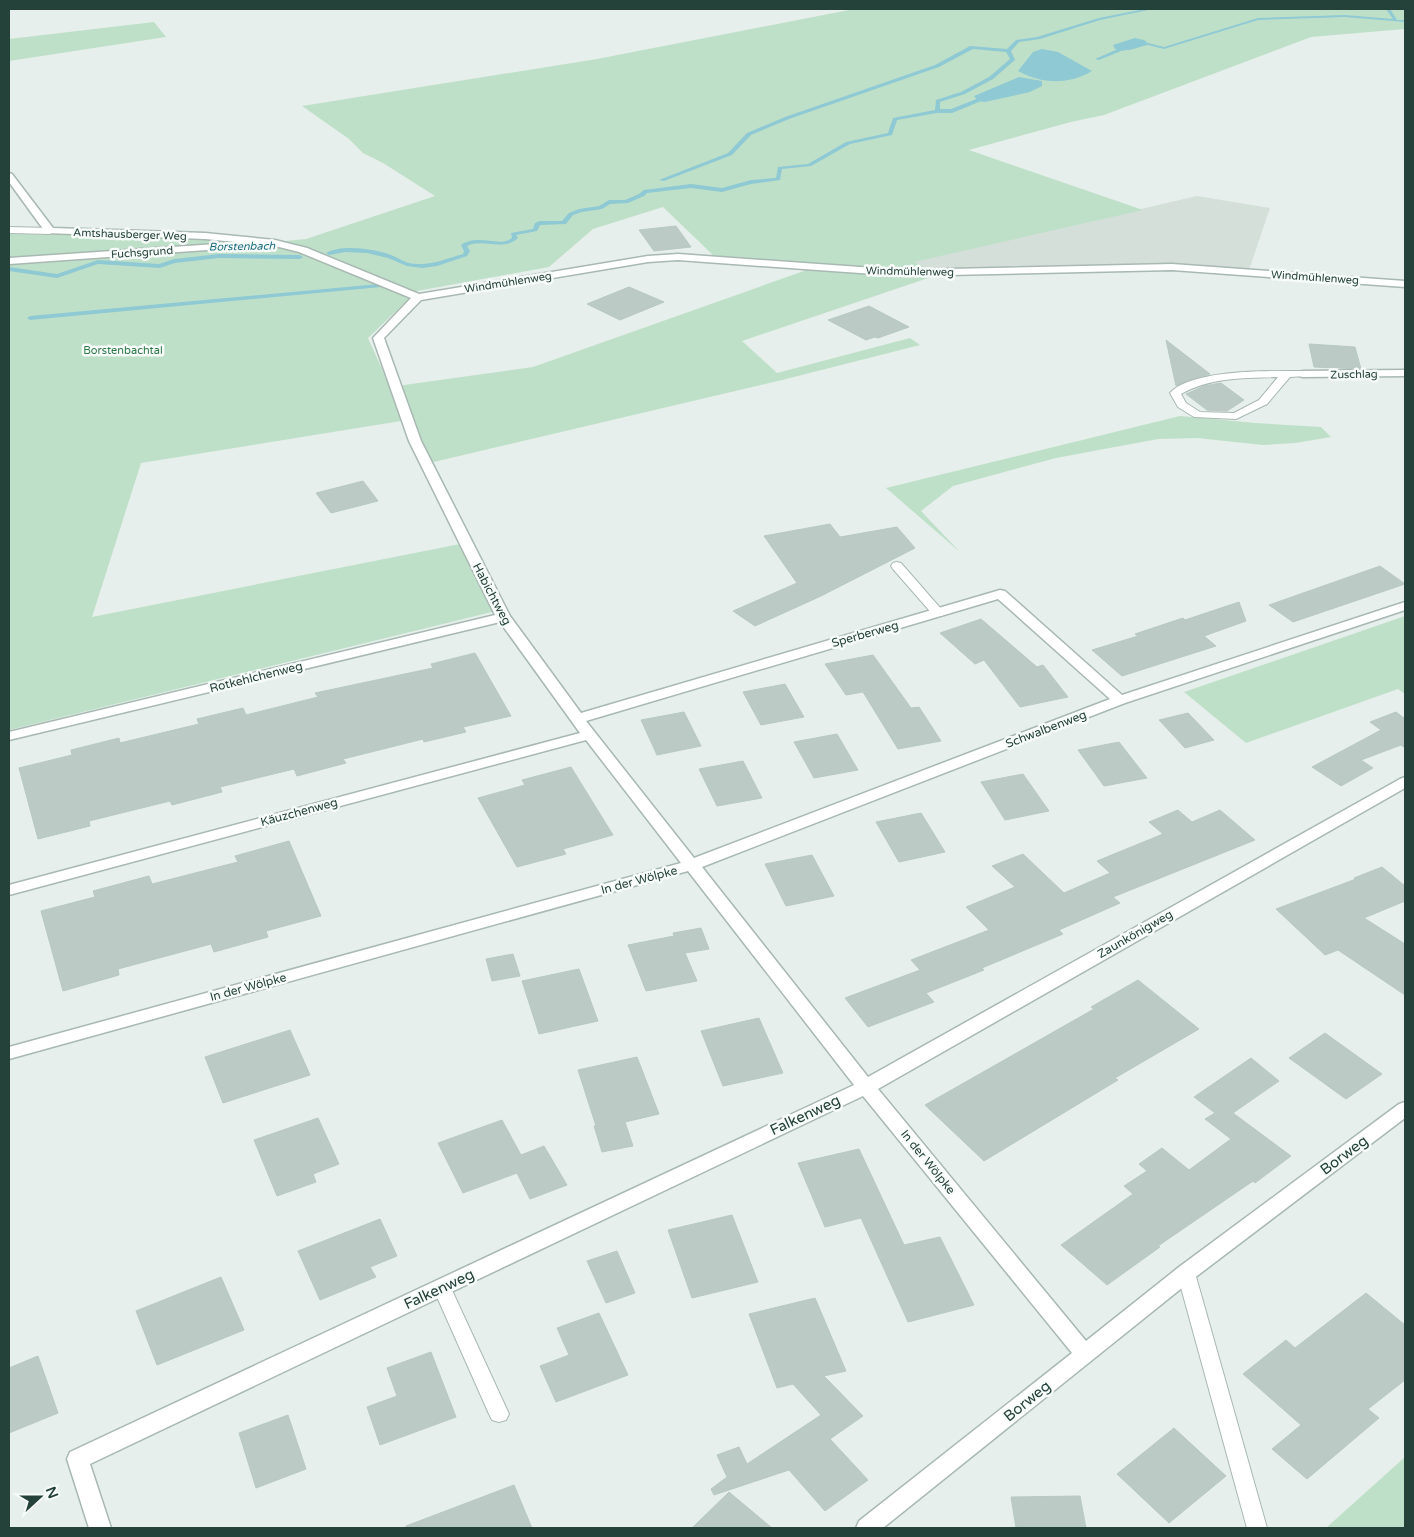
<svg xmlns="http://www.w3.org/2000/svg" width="1414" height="1537" font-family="'Varela Round',sans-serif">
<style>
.built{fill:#d4dfda}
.green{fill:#bfe0c8;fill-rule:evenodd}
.water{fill:#8ec9d4}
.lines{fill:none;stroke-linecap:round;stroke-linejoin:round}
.stream{fill:#8ec9d4;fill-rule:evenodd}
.building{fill:#bbcac4;stroke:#b8c9c2}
.service-casing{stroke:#a8b8b2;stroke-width:2}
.minor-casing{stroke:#a8b8b2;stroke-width:3}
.service{fill:#fff;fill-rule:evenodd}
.minor{fill:#fff;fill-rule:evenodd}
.labels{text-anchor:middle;stroke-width:5;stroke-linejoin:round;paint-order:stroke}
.far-street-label{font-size:11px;fill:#24423a;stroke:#f7fbf9}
.far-water-label{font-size:11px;font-style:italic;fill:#1c6f80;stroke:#f7fbf9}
.far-park-label{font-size:11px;fill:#2d7a4b;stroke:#f7fbf9}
.street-label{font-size:12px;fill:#24423a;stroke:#f7fbf9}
.near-street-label{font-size:15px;fill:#24423a;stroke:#f7fbf9}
</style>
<rect width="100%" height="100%" fill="#e6efeb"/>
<path class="built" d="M1197,196L1270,208L1248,273L1171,269L940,274L912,262Z"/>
<path class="green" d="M854,9H1405V29L1311,37L1104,115L1071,122L969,150L1143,210L914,262L940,274L742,341L777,373L910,338L920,345L782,380L421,465L401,421L141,463L92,617L460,544L492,612L9,730V234L197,237L266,243L306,239L435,196L383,163L363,153L349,139L302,106L597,59ZM663,207L716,258L818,266L533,367L390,387L368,338L417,291L549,267L593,229Z
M154,22L166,37L9,61V39Z
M1180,416L1255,423L1321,427L1331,437L1295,443L1263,445L1197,438L1158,439L1056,458L953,486L921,511L960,552L886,488Z
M1405,616V694L1398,689L1246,743L1184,692Z
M1405,1457V1528H1326Z"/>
<path class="water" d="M1135,38L1144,40L1148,43C1136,49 1128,52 1115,49L1113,45Z
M1042,49L1058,52L1092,71C1069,85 1041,84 1018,71L1033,52Z
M1019,77L1042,81V86L1030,92L985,102L978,101L974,96Z"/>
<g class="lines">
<path class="stream" d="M1145,9H1153L1100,20L1040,39L1019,42L1011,51L1015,60L993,79L965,94L940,102V109H951L989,94L992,96L991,97L952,113H937L897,120L892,135L850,144L811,166L782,169L780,180L751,184L722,192L691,188L647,193L644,196L628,203L610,204L602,209L582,212L573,215L566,224L540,225L537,231L516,235L518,238C506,250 487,241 472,244L467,246L470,251L467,256L437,266L422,268L407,266L388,258L367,253L345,252L329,255L326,253C342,244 374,249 391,255C400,259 407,264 417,264C433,265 448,258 463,254L464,251L461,245C478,233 500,248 512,238L511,233L533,229L535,223L540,221H562L569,213L579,209L599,206L609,200H625L639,194L644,190L691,184L722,188L751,180L776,178L778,167L808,164L846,142L888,133L893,118L935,110L936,100L961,92L989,77L1010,59L1006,52L973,49L939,67L789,119L751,135L732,155L664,181L659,180L728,153L747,133L785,117L935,65L970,46L1007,49L1016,40L1037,37L1099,18Z
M1386,9H1390L1397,20H1405V22L1345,17L1258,20L1164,49L1148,45L1121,51L1099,60L1095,59L1118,49L1148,43L1164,47L1258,18L1345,15L1393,19Z
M219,254L300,255L303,257L300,259L219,258L175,263L160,268L98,264L57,278L9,271V267L57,274L98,260L159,264L174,259Z
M379,284L382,286L381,287L30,320L27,318L30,316Z"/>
</g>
<path class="building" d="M676,226L691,247L654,251L639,230Z
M629,287L664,302L620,320L587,304Z
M869,306L909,327L878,338L875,337L866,340L828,320Z
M1166,340L1210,374L1195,378L1176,386Z
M1309,344L1355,347L1361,369L1314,367Z
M1221,383L1244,400L1227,411L1207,410L1186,394L1204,386Z
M363,481L378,501L331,513L316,493Z
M830,524L840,537L897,527L915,548L821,596L755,626L733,611L797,583L764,536Z
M1380,566L1405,584L1293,622L1269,605Z
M1239,602L1246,621L1204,636L1216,646L1122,676L1092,650L1138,636L1135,634L1183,618L1185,620Z
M981,619L1037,667L1043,665L1068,697L1020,707L984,660L975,664L940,633Z
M475,653L511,716L463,727L466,732L424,742L423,739L343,759L346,763L297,776L294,769L220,787L222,792L172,805L170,801L89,821L90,826L38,839L19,768L72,755L71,750L119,738L120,743L199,724L197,719L243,708L246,715L318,697L315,693L433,668L431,664Z
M873,655L911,708L919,707L941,741L898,749L863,692L846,695L825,664Z
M785,684L804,717L761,725L743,692Z
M684,712L701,746L657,755L641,720Z
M1396,712L1404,718L1405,717V748L1401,745L1361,760L1373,768L1341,786L1312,767L1381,730L1370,722Z
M1188,713L1214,740L1185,748L1159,720Z
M837,734L858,770L814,778L794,742Z
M1119,742L1147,778L1104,786L1078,750Z
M743,761L762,798L717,806L699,769Z
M571,767L613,835L563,849L566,854L517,867L478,798L525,785L522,780Z
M1023,774L1049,811L1005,820L981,782Z
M1178,810L1192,822L1220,810L1255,840L1113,897L1120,903L1059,930L1063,934L982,968L984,970L926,993L934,1002L868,1027L845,998L920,970L911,960L989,930L966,907L1015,887L992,866L1023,854L1064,893L1110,873L1097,861L1163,834L1149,822Z
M921,813L945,852L899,862L876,822Z
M289,841L321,916L266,931L268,937L214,952L211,944L118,969L119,975L63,991L41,911L95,897L93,891L149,876L152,884L238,862L235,856Z
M812,855L834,896L786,906L765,864Z
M1382,867L1405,886V901L1364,918L1405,944V995L1338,950L1325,955L1276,909L1356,879L1354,878Z
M701,928L709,949L685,953L697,981L646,991L628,945L674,936L673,933Z
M513,954L520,976L492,981L486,959Z
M579,969L598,1021L539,1034L522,981Z
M1138,980L1199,1029L1115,1078L1118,1080L984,1161L925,1105L1094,1009L1091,1007Z
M759,1018L783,1073L723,1086L701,1031Z
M290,1030L310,1075L223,1103L205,1057Z
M1325,1033L1382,1074L1346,1099L1289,1058Z
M637,1057L659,1114L625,1122L633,1146L602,1152L594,1126H596L578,1070Z
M1251,1058L1279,1081L1233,1113L1291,1156L1255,1183L1253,1181L1158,1246L1160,1247L1107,1285L1061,1245L1133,1194L1124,1186L1147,1171L1139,1164L1162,1148L1189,1170L1231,1139L1205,1119L1215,1113L1194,1097Z
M318,1118L339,1164L313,1174L316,1182L277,1196L254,1140Z
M502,1120L521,1155L544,1146L567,1185L530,1199L517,1173L463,1193L438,1143Z
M859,1149L904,1245L940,1237L974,1305L908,1322L861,1218L825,1227L798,1163Z
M732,1215L758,1282L692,1298L668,1230Z
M380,1219L397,1256L370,1267L376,1277L320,1300L298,1251Z
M617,1251L635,1293L606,1303L587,1261Z
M221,1277L244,1330L157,1365L136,1311Z
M1366,1293L1405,1325V1380L1368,1409L1379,1418L1307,1479L1272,1449L1301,1425L1243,1374L1286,1340L1295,1348Z
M815,1298L846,1371L824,1376L863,1416L830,1439L868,1480L825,1511L789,1470L714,1495L711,1489L727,1477L717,1455L739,1447L747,1464L821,1415L793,1384L777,1388L749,1314Z
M599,1313L628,1375L556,1402L540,1366L569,1355L557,1328Z
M431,1352L456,1417L380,1445L367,1407L397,1396L387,1368Z
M38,1356L58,1413L9,1433V1368Z
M288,1415L306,1469L256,1488L239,1433Z
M1174,1428L1226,1476L1169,1523L1117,1474Z
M514,1485L532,1528H406V1526Z
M729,1492L772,1528H692Z
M1080,1496L1086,1528H1016L1011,1497Z"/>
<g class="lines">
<defs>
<path id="service" d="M9,227L50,228L55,231L50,234L9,233Z
M1302,371L1307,374L1306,376L1290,377L1267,404L1236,419L1194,417L1178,407L1170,393C1192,369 1270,371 1302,371ZM1278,377L1259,400L1234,413L1200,412L1186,403L1181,394C1210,377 1246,378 1278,377Z
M897,562L901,563L942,610L944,613L942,616H934L893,569L891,566L893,563Z
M1186,1266L1192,1268L1195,1273L1267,1528H1247L1177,1273L1180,1268Z
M442,1281L448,1283L451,1288L509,1414L506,1420L499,1422L492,1420L489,1414L433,1288L436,1283Z"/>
<path id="minor" d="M9,173L12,174L53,228L205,233L275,240L307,248L419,294L648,256L678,254L902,270L1172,264L1405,281V287L1172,270L902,276L678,260L648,262L421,300L384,338L421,441L510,616L581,713L1000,590L1005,591L1122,695L1405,602V610L1125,703L702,867L868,1077L1400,779L1405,777V788L878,1089L1086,1341L1179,1267L1399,1104L1405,1102V1118L1193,1279L883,1528H856L859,1521L1072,1353L863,1096L90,1464L111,1528H89L67,1459L70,1452L854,1085L688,871L9,1059V1047L681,863L586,740L9,895V885L580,733L500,622L9,740V732L495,615L409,441L373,338L411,298L299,252L275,246L205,239L46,233L9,182ZM998,599L1110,699L694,858L586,721Z
M231,243L235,244V248L9,264V258Z
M1405,370V376L1302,377L1296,374L1302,371Z"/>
</defs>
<use href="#service" class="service-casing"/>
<use href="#minor" class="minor-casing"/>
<use href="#service" class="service"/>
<use href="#minor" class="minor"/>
</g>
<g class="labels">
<g class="far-street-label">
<text transform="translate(130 234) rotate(2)" y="4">Amtshausberger Weg</text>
<text transform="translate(142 252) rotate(-4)" y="4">Fuchsgrund</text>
<text transform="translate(910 271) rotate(1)" y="4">Windmühlenweg</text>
<text transform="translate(1315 277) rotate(4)" y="4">Windmühlenweg</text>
<text transform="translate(508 282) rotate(-9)" y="4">Windmühlenweg</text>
<text transform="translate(1354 374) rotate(-1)" y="4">Zuschlag</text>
</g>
<g class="far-water-label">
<text transform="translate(242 246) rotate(-1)" y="4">Borstenbach</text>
</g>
<g class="far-park-label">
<text x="123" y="354">Borstenbachtal</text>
</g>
<g class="street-label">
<text transform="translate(492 594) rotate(62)" y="4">Habichtweg</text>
<text transform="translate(865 634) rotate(-16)" y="4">Sperberweg</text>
<text transform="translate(256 677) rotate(-14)" y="4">Rotkehlchenweg</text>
<text transform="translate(1046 729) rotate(-21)" y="4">Schwalbenweg</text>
<text transform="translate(299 812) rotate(-15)" y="4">Käuzchenweg</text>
<text transform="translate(639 880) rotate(-15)" y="4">In der Wölpke</text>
<text transform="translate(1135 934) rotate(-30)" y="4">Zaunkönigweg</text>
<text transform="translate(248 987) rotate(-15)" y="4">In der Wölpke</text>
<text transform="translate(928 1162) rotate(51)" y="4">In der Wölpke</text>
</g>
<g class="near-street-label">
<text transform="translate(805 1115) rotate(-25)" y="5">Falkenweg</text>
<text transform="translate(1344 1155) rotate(-37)" y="5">Borweg</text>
<text transform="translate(439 1289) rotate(-25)" y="5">Falkenweg</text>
<text transform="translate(1027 1401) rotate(-39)" y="5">Borweg</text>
</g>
</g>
<rect width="1414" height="1537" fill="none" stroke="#24423a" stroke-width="20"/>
<g transform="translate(40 1497) rotate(69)" stroke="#f7fbf9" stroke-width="4" paint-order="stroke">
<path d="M0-4L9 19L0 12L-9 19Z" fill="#24423a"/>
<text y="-8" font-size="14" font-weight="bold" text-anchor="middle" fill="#24423a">N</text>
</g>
</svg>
